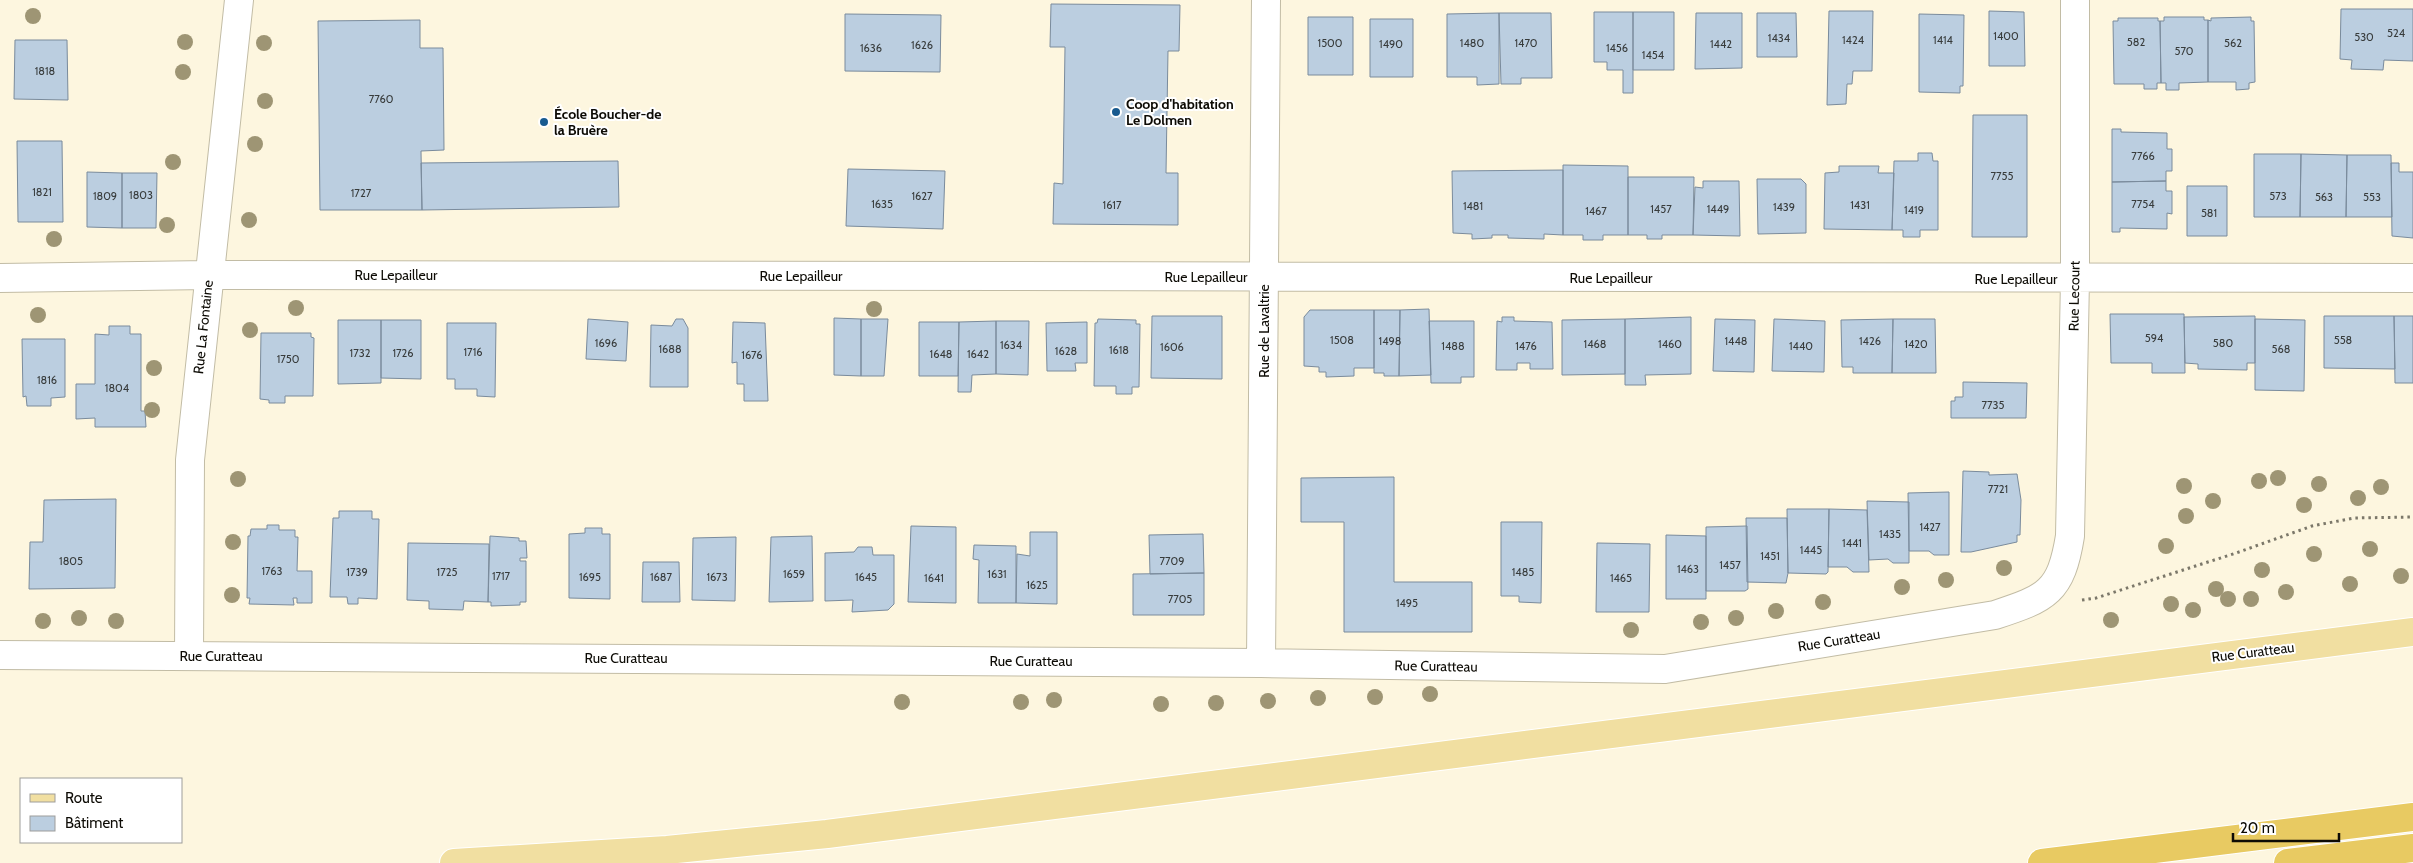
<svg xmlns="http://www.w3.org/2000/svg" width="2413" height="863" font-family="Cabin,sans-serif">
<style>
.building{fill:#bbcee0;stroke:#7a8b9c}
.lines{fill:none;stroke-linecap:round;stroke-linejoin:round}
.minor-casing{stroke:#c2bca5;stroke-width:30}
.major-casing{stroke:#fff;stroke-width:30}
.highway-casing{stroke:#fff;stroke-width:30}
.path{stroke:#7b7769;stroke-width:3;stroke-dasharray:2.5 4;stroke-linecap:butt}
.minor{stroke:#fff;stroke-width:28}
.major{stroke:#f1dfa1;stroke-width:28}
.highway{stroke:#e8ca62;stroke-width:28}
.tree{fill:#9e9574}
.poi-dot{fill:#185a8f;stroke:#fff;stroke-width:2}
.labels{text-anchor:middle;stroke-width:4;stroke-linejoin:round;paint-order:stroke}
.number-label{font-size:11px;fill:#383c3c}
.poi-label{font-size:14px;font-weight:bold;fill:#0d0b05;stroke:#fff;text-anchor:start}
.street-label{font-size:14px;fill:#0d0b05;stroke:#fff}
</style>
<rect width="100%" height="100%" fill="#fdf6df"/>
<path class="building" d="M1051,4L1180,5L1179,51H1168L1166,173H1178V225L1053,224L1054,183L1063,184L1065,47H1050Z
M2341,9H2413V61L2384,60L2383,70L2351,69L2352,60L2340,59Z
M1829,11H1873L1872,71H1853L1852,84H1847L1846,104L1827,105Z
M1989,11L2024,12L2025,66H1989Z
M1594,12H1633V93H1623V70H1607V62H1594Z
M1633,12H1674V70H1633Z
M1499,13H1551L1552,78H1521V84H1501Z
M1499,13V84L1477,85V77H1447V14Z
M1696,13H1742V68L1695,69Z
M1757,13H1796L1797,57H1757Z
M845,14L941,15L940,72L845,71Z
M1919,14L1964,15L1963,86H1960V93L1919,92Z
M1308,17H1353V75H1308Z
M2164,17H2204V20H2208V82L2179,83V90H2166V83H2161L2160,21H2164Z
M2251,17V21H2254L2255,82L2249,83V89L2236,90V82H2208V20L2211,21V18Z
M2118,18H2158V21H2160L2161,83H2157V89H2144V84H2114L2113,21H2118Z
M1370,19H1413V77H1370Z
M420,20V48H443L444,150L421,151L422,210H320L318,21Z
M15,40H67L68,100L14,99Z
M1973,115H2027V237H1972Z
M2112,129H2121V132L2167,133V149H2172V171H2166V181L2112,182Z
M17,141H62L63,222H18Z
M1918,153H1932L1933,161H1938V230H1920V237H1903V230H1892L1894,161H1918Z
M2254,154H2301L2300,217H2254Z
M2301,154L2347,155L2346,217H2300Z
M2347,155H2391L2392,217H2346Z
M618,161L619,207L422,210L421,163Z
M2391,163H2399V172H2413V238L2392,236Z
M1563,165L1628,166V235H1603V240H1583V235H1563Z
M1839,166H1879L1878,173H1894L1892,230L1824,229L1825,173L1839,172Z
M848,169L945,171L943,229L846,226Z
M1563,170V235L1544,234V239L1508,238V235H1492V238L1472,239V234L1453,233L1452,171Z
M87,172L122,173V228L87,227Z
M122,173H157L156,228H122Z
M1628,177H1694L1693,235H1662V239H1647V235H1628Z
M1757,179H1801L1806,184V233L1758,234Z
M1703,181H1739L1740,236L1693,235L1695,187L1703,188Z
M2166,181V191H2172V214L2167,213V229L2120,228V232H2112V182Z
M2187,186H2227V236H2187Z
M1429,309L1431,375L1399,376L1400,310Z
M1310,310H1374V368H1354V376L1326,377V372H1319V367L1304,366V317Z
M1374,310H1400L1399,376H1384V373H1374Z
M2110,314H2184L2185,373H2152V363H2111Z
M1152,316H1222V379L1151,378Z
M2255,316V363H2247V370L2198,369V364L2185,363L2184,317Z
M2324,316H2394L2395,369L2324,368Z
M2394,316H2413V383H2395Z
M1502,317H1514V321L1552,322L1553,369H1530V363H1517V370H1496L1497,321L1502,322Z
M1691,317V374L1645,375L1646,385H1625V319Z
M834,318L861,319V376L834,375Z
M588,319L628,322L626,361L586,359Z
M676,319H683L688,328V387H650L651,325L672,326Z
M861,319H888L884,376H861Z
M1098,319L1136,320V324H1140L1139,387H1132V394H1116V386H1094L1095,323H1097Z
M1625,319V374L1562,375V320Z
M1715,319L1755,320L1754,372L1713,371Z
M1774,319L1825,321L1824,372L1772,371Z
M1893,319H1935L1936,373H1892Z
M1893,319L1892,373H1853V367H1842L1841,320Z
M2255,319L2305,320L2304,391L2255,390Z
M338,320H381V383L338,384Z
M381,320H421V379L381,378Z
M996,321H1029L1028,375L996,374Z
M996,321V374L972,375L971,392H958L959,322Z
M1429,321H1474V377H1461V383H1431Z
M733,322L765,323L768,401H744V384H737V362L732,363Z
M919,322H959L958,376H919Z
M1087,322V363H1075L1076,371H1047L1046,323Z
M447,323H496L495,397L477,396V389H455V379H447Z
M109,326H130V334H141V411H145L146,427H95V418L76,419V384H95V334L109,335Z
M261,333H311V337L314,338L313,396H285V403H269V400L260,399Z
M22,339H65V397L51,398V406H27L26,396L23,397Z
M1963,382L2027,383L2026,418H1951V401H1955V397H1963Z
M1963,471L1989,472V475L2017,474L2021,500L2020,535H2017V542L1971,552H1961Z
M1394,477V582H1472V632H1344V522H1301V478Z
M1949,492V555H1934L1929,551H1909L1908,493Z
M116,499L115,588L29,589L30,542H43L44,500Z
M1867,501L1909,502V563H1893L1888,559L1869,560Z
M1787,509H1829L1828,572L1826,574L1788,573Z
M1829,509L1867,510L1869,572H1853L1847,567H1828Z
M339,511H372V519H379L377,599L358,598V604H348L347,597H330L333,518H339Z
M1746,518H1787L1788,573L1786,583L1747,582Z
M1501,522H1542L1541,603L1519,602V596H1501Z
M267,525H279V530H295V537H298L297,571H312V603H297V598H293L294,605L249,604L250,598H247L248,536H250L251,529H267Z
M911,526L956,527V603L908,602Z
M1747,526L1748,589L1745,591H1706V527Z
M585,528H602V534H610V599L569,598V534L585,533Z
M1030,532H1057V604L1016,603L1017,554L1030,556Z
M1203,534L1204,573L1150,574L1149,535Z
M1666,535L1706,536V599H1666Z
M490,536L519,538V541H526L527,558H520V561H526V602H520V605L491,606V602H488Z
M812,536L813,601L769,602L771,537Z
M736,537L735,601L692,600L693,538Z
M408,543L489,544L488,602L464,601L463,610L429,609V601L407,600Z
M1597,543L1650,544L1649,612H1596Z
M974,545L1016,546V603H978L979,560L973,559Z
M858,547H872L873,555H894V604L888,610L852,612L853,600L825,601V553L854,552Z
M643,562H679L680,602H642Z
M1204,573V615H1133V574Z"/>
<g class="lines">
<defs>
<path id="minor" d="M0,278L208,275L2413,278
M0,655L1261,663L1665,669L1995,615C2047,598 2061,592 2070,536L2075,279V0
M189,655L190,460L239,0
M1261,663L1266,0"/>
<path id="major" d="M454,863L667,850L827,834L2413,632"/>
<path id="highway" d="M2042,863L2413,817
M2288,863L2413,848"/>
</defs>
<use href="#minor" class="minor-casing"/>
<use href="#major" class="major-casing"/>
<use href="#highway" class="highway-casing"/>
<path class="path" d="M2082,600L2096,598L2236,553L2312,526L2354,518L2413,517"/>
<use href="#minor" class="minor"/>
<use href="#major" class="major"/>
<use href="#highway" class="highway"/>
</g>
<g class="tree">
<circle cx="33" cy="16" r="8"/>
<circle cx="185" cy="42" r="8"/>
<circle cx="264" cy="43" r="8"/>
<circle cx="183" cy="72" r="8"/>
<circle cx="265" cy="101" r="8"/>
<circle cx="255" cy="144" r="8"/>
<circle cx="173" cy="162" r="8"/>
<circle cx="249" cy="220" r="8"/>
<circle cx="167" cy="225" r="8"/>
<circle cx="54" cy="239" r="8"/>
<circle cx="296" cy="308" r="8"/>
<circle cx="874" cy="309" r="8"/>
<circle cx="38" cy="315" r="8"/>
<circle cx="250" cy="330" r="8"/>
<circle cx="154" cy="368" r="8"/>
<circle cx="152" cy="410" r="8"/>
<circle cx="2278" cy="478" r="8"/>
<circle cx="238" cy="479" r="8"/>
<circle cx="2259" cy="481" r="8"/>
<circle cx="2319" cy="484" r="8"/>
<circle cx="2184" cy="486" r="8"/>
<circle cx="2381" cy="487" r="8"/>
<circle cx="2358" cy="498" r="8"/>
<circle cx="2213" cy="501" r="8"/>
<circle cx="2304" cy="505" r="8"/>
<circle cx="2186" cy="516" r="8"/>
<circle cx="233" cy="542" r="8"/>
<circle cx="2166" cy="546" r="8"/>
<circle cx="2370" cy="549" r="8"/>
<circle cx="2314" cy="554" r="8"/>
<circle cx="2004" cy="568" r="8"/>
<circle cx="2262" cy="570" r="8"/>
<circle cx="2401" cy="576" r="8"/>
<circle cx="1946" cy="580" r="8"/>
<circle cx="2350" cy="584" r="8"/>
<circle cx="1902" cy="587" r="8"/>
<circle cx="2216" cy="589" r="8"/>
<circle cx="2286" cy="592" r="8"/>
<circle cx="232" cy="595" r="8"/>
<circle cx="2228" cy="599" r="8"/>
<circle cx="2251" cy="599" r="8"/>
<circle cx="1823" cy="602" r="8"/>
<circle cx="2171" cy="604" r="8"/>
<circle cx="2193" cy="610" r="8"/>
<circle cx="1776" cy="611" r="8"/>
<circle cx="79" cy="618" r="8"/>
<circle cx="1736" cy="618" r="8"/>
<circle cx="2111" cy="620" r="8"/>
<circle cx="43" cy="621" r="8"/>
<circle cx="116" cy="621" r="8"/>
<circle cx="1701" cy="622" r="8"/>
<circle cx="1631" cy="630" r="8"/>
<circle cx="1430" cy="694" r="8"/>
<circle cx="1375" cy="697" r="8"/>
<circle cx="1318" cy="698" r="8"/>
<circle cx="1054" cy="700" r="8"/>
<circle cx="1268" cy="701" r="8"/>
<circle cx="902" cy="702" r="8"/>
<circle cx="1021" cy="702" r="8"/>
<circle cx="1216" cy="703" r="8"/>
<circle cx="1161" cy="704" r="8"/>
</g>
<g class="poi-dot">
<circle cx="1116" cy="112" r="5"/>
<circle cx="544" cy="122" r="5"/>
</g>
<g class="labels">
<g class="number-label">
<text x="2396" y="37">524</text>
<text x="2006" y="40">1400</text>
<text x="2364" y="41">530</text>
<text x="1779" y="42">1434</text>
<text x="1853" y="44">1424</text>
<text x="1943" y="44">1414</text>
<text x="2136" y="46">582</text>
<text x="1330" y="47">1500</text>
<text x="1472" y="47">1480</text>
<text x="1526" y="47">1470</text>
<text x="2233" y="47">562</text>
<text x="1391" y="48">1490</text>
<text x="1721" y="48">1442</text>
<text x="922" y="49">1626</text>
<text x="871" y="52">1636</text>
<text x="1617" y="52">1456</text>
<text x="2184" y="55">570</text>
<text x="1653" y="59">1454</text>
<text x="45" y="75">1818</text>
<text x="381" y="103">7760</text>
<text x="2143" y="160">7766</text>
<text x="2002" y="180">7755</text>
<text x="42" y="196">1821</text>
<text x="361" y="197">1727</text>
<text x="141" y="199">1803</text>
<text x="105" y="200">1809</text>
<text x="922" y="200">1627</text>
<text x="2278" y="200">573</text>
<text x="2324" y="201">563</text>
<text x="2372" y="201">553</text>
<text x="882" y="208">1635</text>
<text x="2143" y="208">7754</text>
<text x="1112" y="209">1617</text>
<text x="1860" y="209">1431</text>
<text x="1473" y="210">1481</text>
<text x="1784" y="211">1439</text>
<text x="1661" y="213">1457</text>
<text x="1718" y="213">1449</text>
<text x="1914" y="214">1419</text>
<text x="1596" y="215">1467</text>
<text x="2209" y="217">581</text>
<text x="2154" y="342">594</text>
<text x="1342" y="344">1508</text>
<text x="2343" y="344">558</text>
<text x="1390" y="345">1498</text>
<text x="1736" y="345">1448</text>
<text x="1870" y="345">1426</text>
<text x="606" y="347">1696</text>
<text x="2223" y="347">580</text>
<text x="1595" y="348">1468</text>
<text x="1670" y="348">1460</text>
<text x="1916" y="348">1420</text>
<text x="1011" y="349">1634</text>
<text x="1453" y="350">1488</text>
<text x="1526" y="350">1476</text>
<text x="1801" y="350">1440</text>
<text x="1172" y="351">1606</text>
<text x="670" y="353">1688</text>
<text x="2281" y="353">568</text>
<text x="1119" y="354">1618</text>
<text x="1066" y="355">1628</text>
<text x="473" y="356">1716</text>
<text x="360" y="357">1732</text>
<text x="403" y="357">1726</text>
<text x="941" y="358">1648</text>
<text x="978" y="358">1642</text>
<text x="752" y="359">1676</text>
<text x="288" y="363">1750</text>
<text x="47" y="384">1816</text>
<text x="117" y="392">1804</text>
<text x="1993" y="409">7735</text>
<text x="1998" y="493">7721</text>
<text x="1930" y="531">1427</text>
<text x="1890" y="538">1435</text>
<text x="1852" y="547">1441</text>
<text x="1811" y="554">1445</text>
<text x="1770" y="560">1451</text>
<text x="71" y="565">1805</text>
<text x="1172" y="565">7709</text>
<text x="1730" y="569">1457</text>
<text x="1688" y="573">1463</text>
<text x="272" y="575">1763</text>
<text x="357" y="576">1739</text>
<text x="447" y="576">1725</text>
<text x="1523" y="576">1485</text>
<text x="794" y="578">1659</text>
<text x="997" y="578">1631</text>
<text x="501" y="580">1717</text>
<text x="590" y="581">1695</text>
<text x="661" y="581">1687</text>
<text x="717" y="581">1673</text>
<text x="866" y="581">1645</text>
<text x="934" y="582">1641</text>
<text x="1621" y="582">1465</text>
<text x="1037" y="589">1625</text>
<text x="1180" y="603">7705</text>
<text x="1407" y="607">1495</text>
</g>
<g class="poi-label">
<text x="1126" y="109">Coop d'habitation<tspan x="1126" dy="16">Le Dolmen</tspan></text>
<text x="554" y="119">École Boucher-de<tspan x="554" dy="16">la Bruère</tspan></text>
</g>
<g class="street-label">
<text x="396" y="280">Rue Lepailleur</text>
<text x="801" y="281">Rue Lepailleur</text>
<text x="1206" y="282">Rue Lepailleur</text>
<text x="1611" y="283">Rue Lepailleur</text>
<text x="2016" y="284">Rue Lepailleur</text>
<text transform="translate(2074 296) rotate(-89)" y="5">Rue Lecourt</text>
<text transform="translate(203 327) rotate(-84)" y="5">Rue La Fontaine</text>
<text transform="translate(1264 331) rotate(-90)" y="5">Rue de Lavaltrie</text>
<text transform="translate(1839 640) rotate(-9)" y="5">Rue Curatteau</text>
<text transform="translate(2253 652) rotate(-7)" y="5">Rue Curatteau</text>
<text x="221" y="661">Rue Curatteau</text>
<text x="626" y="663">Rue Curatteau</text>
<text x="1031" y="666">Rue Curatteau</text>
<text transform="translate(1436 666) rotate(1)" y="5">Rue Curatteau</text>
</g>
</g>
<rect x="20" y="778" width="162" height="65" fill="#ffffff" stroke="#9e9d9b"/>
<rect x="30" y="794" width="25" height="8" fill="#f1dfa1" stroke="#9e9d9b"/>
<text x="65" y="803" font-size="15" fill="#0d0b05">Route</text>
<rect x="30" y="816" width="25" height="15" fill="#bbcee0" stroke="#9e9d9b"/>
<text x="65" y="828" font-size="15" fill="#0d0b05">Bâtiment</text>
<path d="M2233 833v8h106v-8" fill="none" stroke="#0d0b05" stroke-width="2.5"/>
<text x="2240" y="833" font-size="15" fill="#0d0b05" stroke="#ffffff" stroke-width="4" paint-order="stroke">20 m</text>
</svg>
